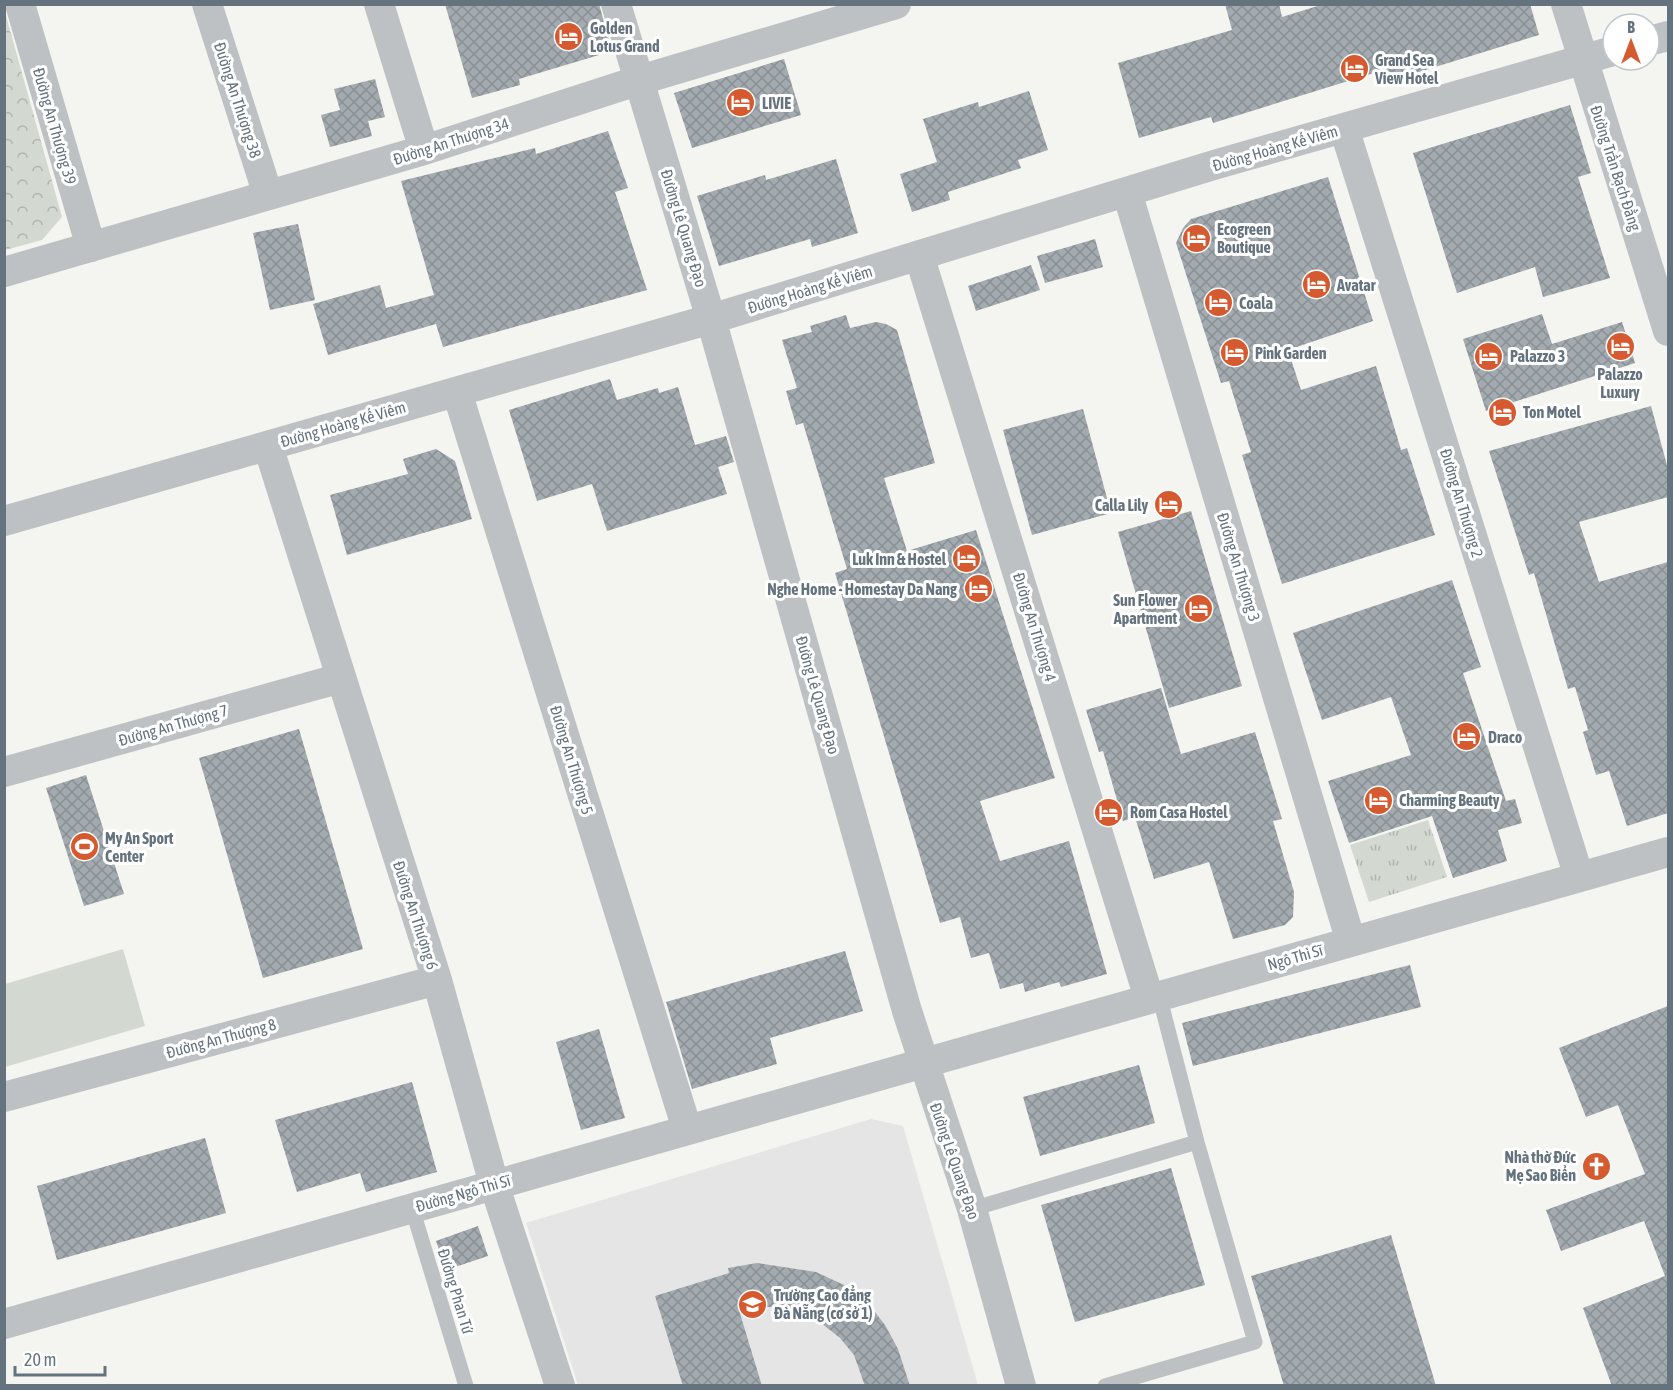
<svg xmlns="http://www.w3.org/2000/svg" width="1673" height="1390" font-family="'Asap Condensed',sans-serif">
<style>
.built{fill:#e4e5e4}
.grass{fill:url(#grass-tufts)}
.forest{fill:url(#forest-crowns)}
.pitch{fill:#d3d9d0}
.building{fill:url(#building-cross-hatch)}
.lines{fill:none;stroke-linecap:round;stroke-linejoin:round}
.lane{stroke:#bdc1c4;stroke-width:15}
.street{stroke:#bdc1c4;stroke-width:30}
.labels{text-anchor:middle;stroke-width:6;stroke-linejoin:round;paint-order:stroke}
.poi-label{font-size:16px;font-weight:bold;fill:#65737f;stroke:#fff;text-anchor:start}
.street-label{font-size:16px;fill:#65737f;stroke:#fff}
</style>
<defs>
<pattern id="grass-tufts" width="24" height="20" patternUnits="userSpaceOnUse" patternTransform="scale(1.5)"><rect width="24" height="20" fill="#d3d9d0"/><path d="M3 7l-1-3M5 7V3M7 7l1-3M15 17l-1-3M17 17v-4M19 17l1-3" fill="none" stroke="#afb4ae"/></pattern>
<pattern id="forest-crowns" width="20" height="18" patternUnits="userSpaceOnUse" patternTransform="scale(1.5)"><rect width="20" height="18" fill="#d3d9d0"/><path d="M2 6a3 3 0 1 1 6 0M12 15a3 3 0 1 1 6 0" fill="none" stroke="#afb4ae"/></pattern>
<pattern id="building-cross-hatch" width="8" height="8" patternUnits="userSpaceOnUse" patternTransform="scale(1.5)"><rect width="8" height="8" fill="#a4abb0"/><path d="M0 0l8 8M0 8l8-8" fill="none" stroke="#899094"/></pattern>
</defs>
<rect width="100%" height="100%" fill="#f4f4f0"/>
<path class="built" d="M871,1119L903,1126L978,1385H578L526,1223Z"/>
<path class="grass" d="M1428,820L1447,877L1369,902L1350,845Z"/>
<path class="forest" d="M5,12L62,217L42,240L5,250Z"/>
<path class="pitch" d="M123,949L145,1026L5,1067V984Z"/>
<path class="building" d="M445,4H599L610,44L608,49L599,55L519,79L520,85L472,98Z
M1225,4H1279L1282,17L1324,4H1530L1539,35L1380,84L1377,72L1213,123L1211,117L1139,138L1118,63L1232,30Z
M784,59L801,115L692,148L674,93Z
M375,79L385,117L368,121L372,136L330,147L321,115L340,110L334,89Z
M1029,91L1048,150L1018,160L1021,168L948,192L950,200L912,212L900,174L937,162L923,119L978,102L979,107Z
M1570,105L1591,173L1578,177L1610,278L1543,297L1535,267L1457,293L1413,153Z
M608,131L628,188L615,192L647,290L443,347L436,324L328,355L313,304L380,285L386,308L434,295L401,181L535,148L536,154Z
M836,159L858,233L812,247L810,239L719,266L697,196L765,175L766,180Z
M1328,177L1373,321L1288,350L1301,390L1376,366L1401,450L1407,448L1435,535L1282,584L1242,455L1251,452L1229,381L1221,383L1176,243L1183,228L1191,219Z
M298,224L315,300L270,310L253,233Z
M1095,239L1103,267L1045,283L1037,256Z
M1031,265L1040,290L976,311L968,286Z
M1542,314L1552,344L1622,322L1635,363L1486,411L1463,339Z
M846,315L850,328L876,322L886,324L897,330L935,463L884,478L907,551L976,530L1055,778L980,801L1000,861L1069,841L1107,974L1061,987L1059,982L1025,992L1023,983L1000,989L989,953L971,958L960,917L940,923L835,573L847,569L803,423L796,425L786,391L797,388L782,340L812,332L810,326Z
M610,379L617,400L658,388L659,393L678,387L695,445L726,436L734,462L718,467L727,494L607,531L592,484L537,501L509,410Z
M1651,406L1668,469V497L1579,522L1599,582L1668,562V813L1627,826L1609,771L1596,775L1583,732L1588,730L1575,687L1568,689L1534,573L1529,575L1489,451Z
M1083,409L1111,513L1032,535L1003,430Z
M436,449L455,461L472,519L347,555L330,495L408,474L403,459Z
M1191,511L1242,686L1169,708L1118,532Z
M1452,580L1481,667L1463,673L1506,801L1515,799L1522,823L1498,830L1507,861L1453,878L1432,816L1349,843L1328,781L1411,755L1391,697L1322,720L1293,633Z
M1161,688L1181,754L1255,732L1282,819L1273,821L1294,892L1293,917L1285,925L1233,939L1209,862L1154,879L1135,817L1123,821L1103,751L1099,752L1086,710Z
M299,729L363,949L263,978L199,758Z
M86,775L124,894L84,906L46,788Z
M845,951L863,1011L770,1038L777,1064L692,1089L666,1002Z
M1410,965L1421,1007L1193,1066L1182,1023Z
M1668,1006V1386H1612L1583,1308L1665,1276L1644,1221L1561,1251L1546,1210L1645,1174L1618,1105L1586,1117L1559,1048Z
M599,1029L625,1118L581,1130L556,1042Z
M1139,1065L1155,1123L1040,1156L1023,1097Z
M412,1082L437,1172L366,1192L360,1173L297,1192L275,1120Z
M205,1138L226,1213L57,1260L37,1186Z
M1171,1168L1205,1285L1075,1322L1041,1205Z
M478,1226L488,1256L446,1270L436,1241Z
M1391,1235L1436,1386H1284L1251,1276Z
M757,1263L816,1272L844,1285L868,1303L885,1325L898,1349L910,1386H865L854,1355L840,1338L821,1323L796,1312L773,1307H738L762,1386H683L655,1296L729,1273L728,1268Z"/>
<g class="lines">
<path class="lane" d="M412,1208L466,1386
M972,1209L1197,1142
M1105,1386L1255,1342L1197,1142L1159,995"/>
<path class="street" d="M20,4L91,247
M207,4L268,195
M379,4L424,150
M616,4L711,319L907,1011L972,1209L1021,1386
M1566,4L1668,331
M1649,41L1668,36
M1344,128L1579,877
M1127,192L1351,942
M919,255L1149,998
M4,272L424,150L640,80L896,4
M457,392L687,1129
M268,446L437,980L494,1184L560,1386
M4,521L711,319L1214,165L1613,51
M4,772L341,678
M4,1097L437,980
M4,1324L1668,852"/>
</g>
<defs>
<symbol id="hotel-disc" viewBox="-11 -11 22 22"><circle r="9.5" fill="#d65a2f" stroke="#fff"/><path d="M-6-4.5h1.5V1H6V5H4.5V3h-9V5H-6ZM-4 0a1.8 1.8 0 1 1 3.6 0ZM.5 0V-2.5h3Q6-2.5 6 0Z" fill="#fff"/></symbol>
<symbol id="stadium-disc" viewBox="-11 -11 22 22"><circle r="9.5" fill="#d65a2f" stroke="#fff"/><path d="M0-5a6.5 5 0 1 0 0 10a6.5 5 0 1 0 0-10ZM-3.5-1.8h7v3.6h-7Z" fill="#fff"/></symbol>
<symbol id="church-disc" viewBox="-11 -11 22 22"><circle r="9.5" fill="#d65a2f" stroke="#fff"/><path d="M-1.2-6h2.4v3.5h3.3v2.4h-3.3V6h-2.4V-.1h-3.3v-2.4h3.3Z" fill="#fff"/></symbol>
<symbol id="university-disc" viewBox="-11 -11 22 22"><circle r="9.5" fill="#d65a2f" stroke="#fff"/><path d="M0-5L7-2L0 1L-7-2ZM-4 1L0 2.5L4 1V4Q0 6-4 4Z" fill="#fff"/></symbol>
</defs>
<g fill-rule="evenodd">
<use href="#hotel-disc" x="552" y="20" width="33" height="33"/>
<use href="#hotel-disc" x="1338" y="52" width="33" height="33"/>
<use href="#hotel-disc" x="724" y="86" width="33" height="33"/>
<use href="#hotel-disc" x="1180" y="222" width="33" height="33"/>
<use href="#hotel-disc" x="1300" y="268" width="33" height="33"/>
<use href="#hotel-disc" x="1202" y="286" width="33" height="33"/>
<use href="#hotel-disc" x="1604" y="330" width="33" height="33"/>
<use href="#hotel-disc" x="1218" y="336" width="33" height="33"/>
<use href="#hotel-disc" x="1472" y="340" width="33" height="33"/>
<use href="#hotel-disc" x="1486" y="396" width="33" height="33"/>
<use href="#hotel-disc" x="1152" y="488" width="33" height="33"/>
<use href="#hotel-disc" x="950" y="542" width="33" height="33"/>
<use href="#hotel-disc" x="962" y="572" width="33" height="33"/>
<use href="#hotel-disc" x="1182" y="592" width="33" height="33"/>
<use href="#hotel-disc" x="1450" y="720" width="33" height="33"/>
<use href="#hotel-disc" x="1362" y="784" width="33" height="33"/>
<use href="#hotel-disc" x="1092" y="796" width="33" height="33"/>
<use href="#stadium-disc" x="68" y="830" width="33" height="33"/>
<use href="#church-disc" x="1580" y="1150" width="33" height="33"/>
<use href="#university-disc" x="736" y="1288" width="33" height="33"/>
</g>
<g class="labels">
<g class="poi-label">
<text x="590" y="34">Golden<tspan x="590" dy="18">Lotus Grand</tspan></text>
<text x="1375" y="66">Grand Sea<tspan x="1375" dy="18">View Hotel</tspan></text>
<text x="762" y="109">LIVIE</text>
<text x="1217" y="235">Ecogreen<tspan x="1217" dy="18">Boutique</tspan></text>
<text x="1337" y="291">Avatar</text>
<text x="1239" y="309">Coala</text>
<text x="1255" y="359">Pink Garden</text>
<text x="1510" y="362">Palazzo 3</text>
<text x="1620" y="380" text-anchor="middle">Palazzo<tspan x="1620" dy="18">Luxury</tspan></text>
<text x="1523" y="418">Ton Motel</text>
<text x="1148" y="511" text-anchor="end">Calla Lily</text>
<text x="946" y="565" text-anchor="end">Luk Inn &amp; Hostel</text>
<text x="957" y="595" text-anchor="end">Nghe Home - Homestay Da Nang</text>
<text x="1177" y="606" text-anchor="end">Sun Flower<tspan x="1177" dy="18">Apartment</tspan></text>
<text x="1488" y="743">Draco</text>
<text x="1399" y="806">Charming Beauty</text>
<text x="1130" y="818">Rom Casa Hostel</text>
<text x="105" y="844">My An Sport<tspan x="105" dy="18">Center</tspan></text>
<text x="1576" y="1163" text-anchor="end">Nhà thờ Đức<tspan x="1576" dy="18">Mẹ Sao Biển</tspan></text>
<text x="774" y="1301">Trường Cao đẳng<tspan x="774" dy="18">Đà Nẵng (cơ sở 1)</tspan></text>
</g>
<g class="street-label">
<text transform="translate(238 100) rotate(72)" y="6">Đường An Thượng 38</text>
<text transform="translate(55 126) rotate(74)" y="6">Đường An Thượng 39</text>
<text transform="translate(451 141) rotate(-18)" y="6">Đường An Thượng 34</text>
<text transform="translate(1275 148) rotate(-16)" y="6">Đường Hoàng Kế Viêm</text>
<text transform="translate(1616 168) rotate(72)" y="6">Đường Trần Bạch Đằng</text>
<text transform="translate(684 228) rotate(73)" y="6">Đường Lê Quang Đạo</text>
<text transform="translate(810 289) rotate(-17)" y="6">Đường Hoàng Kế Viêm</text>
<text transform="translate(343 424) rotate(-16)" y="6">Đường Hoàng Kế Viêm</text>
<text transform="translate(1462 503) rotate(73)" y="6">Đường An Thượng 2</text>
<text transform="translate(1239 567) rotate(73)" y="6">Đường An Thượng 3</text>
<text transform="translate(1035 627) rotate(73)" y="6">Đường An Thượng 4</text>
<text transform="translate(818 695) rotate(74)" y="6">Đường Lê Quang Đạo</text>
<text transform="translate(173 725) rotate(-16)" y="6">Đường An Thượng 7</text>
<text transform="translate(572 760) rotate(73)" y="6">Đường An Thượng 5</text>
<text transform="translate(416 915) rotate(72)" y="6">Đường An Thượng 6</text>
<text transform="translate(1295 957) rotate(-16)" y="6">Ngô Thì Sĩ</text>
<text transform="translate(221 1038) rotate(-15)" y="6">Đường An Thượng 8</text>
<text transform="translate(955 1161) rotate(71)" y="6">Đường Lê Quang Đạo</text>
<text transform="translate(463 1193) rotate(-16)" y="6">Đường Ngô Thì Sĩ</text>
<text transform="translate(456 1291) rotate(73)" y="6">Đường Phan Tứ</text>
</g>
</g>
<rect width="1673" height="1390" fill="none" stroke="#65737f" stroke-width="12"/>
<g transform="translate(1631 42)"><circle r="28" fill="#ffffff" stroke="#c1c7cc" stroke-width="1.5"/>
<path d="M0-4.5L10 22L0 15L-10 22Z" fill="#d65a2f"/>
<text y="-9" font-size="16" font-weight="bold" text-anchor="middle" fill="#65737f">B</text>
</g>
<path d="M15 1366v9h90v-9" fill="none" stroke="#65737f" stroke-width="3"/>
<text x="24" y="1366" font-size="18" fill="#65737f" stroke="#ffffff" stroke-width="4.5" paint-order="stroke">20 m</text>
</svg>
